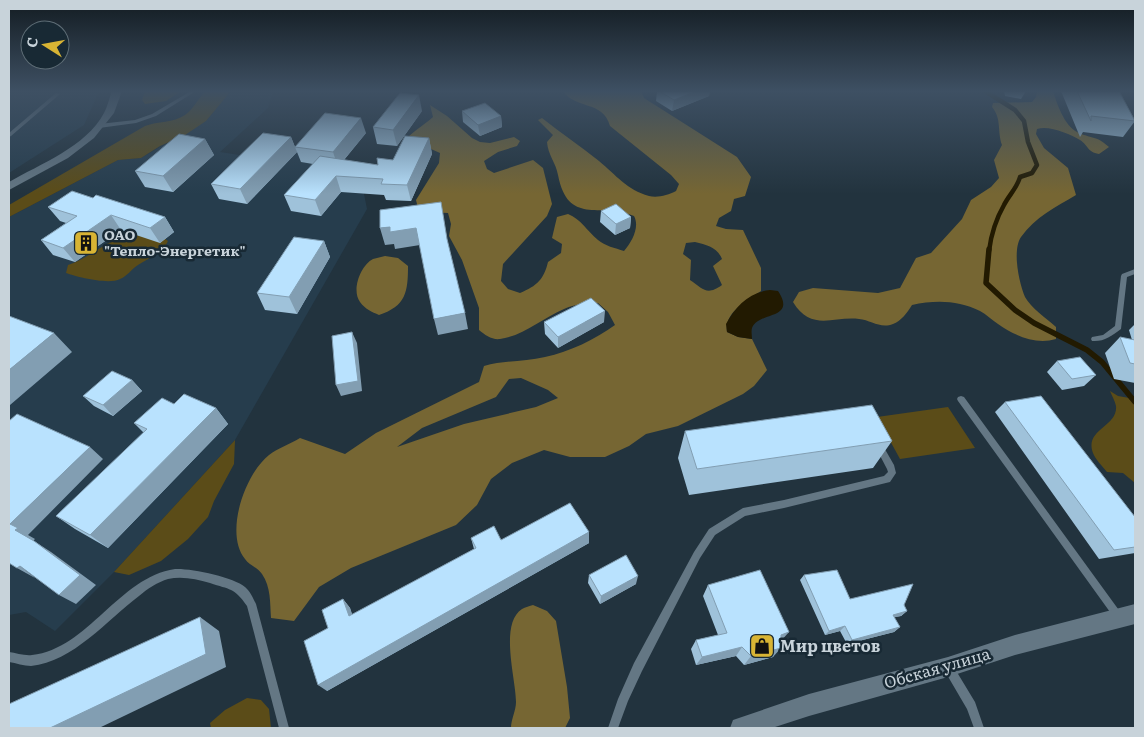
<svg xmlns="http://www.w3.org/2000/svg" width="1144" height="737" font-family="Literata,serif">
<style>
.built{fill:#263d4d}
.green{fill:#5b4c18}
.forest{fill:#766633;fill-rule:evenodd}
.water{fill:#221a01}
.lines{fill:none;stroke-linecap:round;stroke-linejoin:round}
.stream-far1{stroke:#221a01;stroke-width:4.5}
.stream{stroke:#221a01;stroke-width:5.5}
.lane{fill:#647784;fill-rule:evenodd}
.secondary{fill:#647784;fill-rule:evenodd}
.wall{fill:#9fc2da}
.shaded-wall{fill:#829eb2}
.building{fill:#b9e2fe;stroke:#829eb2}
.labels{text-anchor:middle;stroke-width:5;stroke-linejoin:round;paint-order:stroke}
.poi-label{font-size:14px;font-weight:bold;fill:#c8d3da;stroke:#182934;text-anchor:start}
.near-poi-label{font-size:16px;font-weight:bold;fill:#c8d3da;stroke:#182934;text-anchor:start}
.near-street-label{font-size:16px;fill:#c8d3da;stroke:#182934}
</style>
<rect width="100%" height="100%" fill="#22333e"/>
<path class="built" d="M9,91H99L84,125L9,173Z
M231,91H273L268,108L220,152L246,156L287,148L323,155L360,174L367,209L235,440L114,572L55,631L26,612L9,615V217L118,160L141,158L206,121Z"/>
<path class="green" d="M145,91H181L166,101L145,104L142,100Z
M206,91H231L206,121L185,135L160,146L141,158L118,160L9,217V205L145,126C158,121 173,123 185,115C194,109 198,98 206,91Z
M138,234L161,236L168,241C161,255 150,257 138,265C131,269 128,276 120,279C109,285 77,277 66,273L68,265C95,256 109,236 138,234Z
M1110,391L1118,396L1135,399V483L1123,473L1107,472C1103,467 1095,459 1093,453C1084,429 1118,427 1116,406C1115,401 1112,396 1110,391Z
M948,407L975,448L900,459L877,417Z
M235,440L234,464L214,501L208,517L188,539L161,561L129,575L114,572Z
M247,698L261,700L269,709L271,728H211L210,723L225,710Z"/>
<path class="forest" d="M563,91H641L644,98L737,157L751,177L745,196L734,199L731,211L719,218L716,226L726,229L743,230L761,268V291C747,301 724,312 727,332L738,337L752,339L767,370L754,386L743,394L678,426L646,434L629,446L605,457H570L544,450L512,463L491,479L477,505L456,525L351,568L319,587L294,621L271,618C270,603 271,587 262,574C258,568 249,565 245,559C224,533 245,474 269,455C278,448 290,444 300,438L345,454L376,433L479,382L484,366C504,360 525,362 545,357C570,352 595,339 615,325L608,312L598,303C586,303 575,304 564,309C543,318 523,336 500,339C492,340 485,335 479,330V308L462,260L449,236L451,224L448,213L428,212L418,208L416,200L439,163L440,153L431,149L403,143C412,131 422,127 433,117L430,105L447,116L472,138L480,142L490,143L514,137L520,141L517,146L498,152L484,161L487,169L494,173L533,160L543,168L552,204L547,216L503,264L501,281L508,289L520,293C537,286 544,279 548,262L561,253L562,244L552,238L557,217L568,214C581,219 587,231 598,240C605,246 615,248 624,251C632,242 640,227 634,216C599,202 568,226 558,175C556,163 548,155 547,142L553,135L538,120L542,118C561,133 580,146 599,161C616,175 627,190 649,196C658,198 668,195 676,191L679,184L671,175L610,126C603,100 576,110 563,91ZM695,242C707,245 717,247 722,259L713,266L722,285C707,296 703,289 690,280L691,260L683,254L686,243ZM521,378L548,390L558,398L536,407L464,424L397,447L422,428L496,397L509,379Z
M1037,91H1053C1057,104 1064,125 1077,132C1091,139 1096,135 1109,147L1099,154C1087,152 1089,146 1080,140C1070,134 1049,125 1037,129L1036,134L1044,148L1068,168L1076,195C1056,207 1035,217 1021,237C1012,250 1019,283 1025,297C1031,308 1046,318 1056,327V339C1036,345 1015,336 998,324C992,320 986,314 980,311C958,300 935,300 912,305C907,313 901,321 893,324C880,329 871,320 859,319C833,316 811,332 793,302L799,292L813,288L878,293L900,288L916,258L931,253L962,219L971,200L991,187L999,178L994,160L1002,145C997,131 1002,119 992,107L993,103L1032,102L1036,97Z
M385,256L398,258L408,266C408,292 406,306 379,315C372,312 365,309 360,302C351,290 361,265 373,259C377,258 381,257 385,256Z
M533,605L547,611L556,621L567,687L570,718L565,728H511C511,719 516,711 516,702C516,679 499,624 522,609C525,607 530,606 533,605Z"/>
<path class="water" d="M770,290L778,291C797,320 759,311 752,328C751,331 752,336 752,339L738,337L727,332L726,324C735,307 749,292 770,290Z"/>
<g class="lines">
<path class="stream-far1" d="M985,91L1015,110L1024,121L1028,142L1037,165L1032,173L1020,177C1017,188 1009,195 1004,205C996,219 991,235 989,251"/>
<path class="stream" d="M989,249L986,283L1015,310L1034,323L1087,350L1102,362L1135,402"/>
<path class="lane" d="M191,91H196L156,116L136,123L99,128L96,126L99,124L135,120L152,114Z
M56,93L60,94L11,136L9,137V133Z
M1135,269V274L1127,277L1121,329C1111,336 1104,342 1092,341L1091,339L1092,337L1103,335L1115,326L1121,276L1122,274Z
M961,396L964,397L1121,613L1123,616L1121,619L1118,621L1115,619L958,401L957,399L958,397Z
M879,442L882,444L894,465L896,473L890,482L784,508L745,516L715,535L700,558L642,671L628,701L618,728H608L618,699L634,663L694,552L709,529L743,508L784,500L884,476L888,472L887,469L875,446L876,444Z
M175,569C190,568 234,577 245,587C250,591 253,598 256,604L289,728H279L247,606C234,587 230,590 210,583C196,579 182,576 168,579C158,582 147,589 139,596C107,620 73,662 31,666C24,666 16,663 9,662V652C16,653 25,656 32,655C88,649 119,577 175,569Z
M948,663L952,664L975,702L984,728H974L967,709L943,668L944,664Z"/>
<path class="secondary" d="M112,91H122L114,113L94,138L68,158L9,190V182C40,164 86,147 104,113C108,106 109,98 112,91Z
M1135,604V624L1015,655L948,677L809,716L772,728H730L733,720L809,694L948,657L1015,635Z"/>
</g>
<path class="wall" d="M657,91H710L709,96L672,111L656,101Z
M1004,91H1026L1021,99L1005,96Z
M1061,91H1119L1135,121L1123,137L1083,132L1080,137Z
M422,111L397,146L377,144L373,127Z
M462,111L501,116L502,127L480,136L463,122Z
M366,133L344,160L378,165L393,160L429,138L432,154L411,201L386,200L384,195L341,192L321,216L291,211L284,195L313,164L301,162L295,147Z
M291,137L297,152L247,204L219,199L211,184Z
M205,139L214,155L173,192L145,187L135,171Z
M93,198L165,217L174,232L160,243L121,230L75,262L53,255L41,240L66,223L60,221L48,207Z
M601,211L631,217L630,228L615,235L600,222Z
M324,241L330,257L297,314L265,310L257,293Z
M544,322H604L558,348L545,334Z
M1135,324V383L1114,379L1105,353L1120,337L1132,340L1129,330Z
M1057,361L1096,375L1084,386L1062,390L1047,372Z
M132,380L142,391L113,416L94,406L83,396Z
M1005,402L1135,517V553L1099,559L995,412Z
M174,404L216,408L228,424L108,548L75,529L56,516L144,433L134,423Z
M685,431L892,441L873,468L689,495L678,458Z
M471,538L589,543L327,691L328,628L343,599L350,608L352,615L474,549Z
M589,575L636,584L600,604L588,583Z
M804,575L850,599L904,605L907,611L901,616L894,617L900,627L894,632L847,644L840,631L825,635L800,580Z
M708,585L781,641L773,657L744,665L736,656L696,665L691,649L696,640L718,635L703,596Z"/>
<path class="shaded-wall" d="M697,91H710L709,96L672,111L674,100Z
M419,95L422,111L397,146L393,130Z
M501,116L502,127L480,136L478,125Z
M361,118L366,133L338,167L333,152Z
M291,137L297,152L247,204L240,189Z
M429,138L432,154L411,201L407,185Z
M205,139L214,155L173,192L163,176Z
M336,176L341,192L321,216L315,200Z
M111,215L121,230L75,262L63,248Z
M165,217L174,232L160,243L150,228Z
M631,217L630,228L615,235L616,224Z
M390,227L416,228L420,245L395,249L394,244L385,245L380,228Z
M324,241L330,257L297,314L289,297Z
M605,311L604,322L558,348V337Z
M465,313L468,329L438,335L434,319Z
M352,332L357,343L362,391L341,396L336,385Z
M54,333L72,352L10,405L9,404V370Z
M132,380L142,391L113,416L103,405Z
M216,408L228,424L108,548L90,535Z
M90,447L103,459L28,535L35,539L33,541L15,530L10,524Z
M589,532V543L327,691L318,685Z
M34,541L51,552L96,585L76,604L59,595Z
M20,566L35,578L17,568Z
M638,576L636,584L600,604L601,596Z
M343,599L350,608L356,625L349,616Z
M907,611L901,616L887,619L893,615Z
M200,617L219,631L226,667L99,728H50Z
M845,626L840,631L825,635L829,631Z
M900,627L894,632L847,644L852,640Z
M789,632L780,642L781,635Z
M742,647L736,656L696,665L702,657Z
M781,648L773,657L744,665L751,656Z"/>
<path class="building" d="M659,91H697L674,100Z
M1077,91H1119L1135,121L1091,116V121Z
M400,93L419,95L393,130L373,127Z
M485,103L501,116L478,125L462,111Z
M325,113L361,118L333,152L295,147Z
M263,133L291,137L240,189L211,184Z
M179,134L205,139L163,176L135,171Z
M405,136L429,138L407,185L381,184L383,179L336,176L315,200L284,195L320,156L378,165L377,158L393,160Z
M72,191L93,198L96,195L165,217L150,228L111,215L63,248L41,240L77,216L48,207Z
M441,202L447,239L465,313L434,319L416,228L390,232V227L380,228V210Z
M616,204L631,217L616,224L601,211Z
M294,237L324,241L289,297L257,293Z
M591,298L605,311L558,337L544,322Z
M9,316L54,333L9,370Z
M352,332L358,381L336,385L332,336Z
M1120,337L1135,340V364L1130,363Z
M1080,357L1096,375L1072,379L1057,361Z
M112,371L132,380L103,405L83,396Z
M184,394L216,408L90,535L56,516L147,429L134,423L162,398L174,404Z
M1041,396L1135,517V547L1114,550L1005,402Z
M872,405L892,441L697,469L685,431Z
M17,414L90,447L10,524L18,528L15,530L34,541L80,575L59,595L20,566L17,568L9,563V421Z
M570,503L589,532L318,685L304,641L328,628L322,610L343,599L349,616L476,548L471,538L494,526L501,540Z
M626,555L638,576L601,596L589,575Z
M760,570L789,632L781,635V648L751,656L742,647L702,657L696,640L727,633L708,585Z
M837,570L850,599L913,584L904,605L907,611L893,615L900,627L852,640L845,626L829,631L804,575Z
M200,617L206,654L50,728H9V704Z"/>
<linearGradient id="sky" x2="0" y2="1"><stop stop-color="#131c22"/><stop offset="0.47" stop-color="#3e5063"/><stop offset="1" stop-color="#3e5063" stop-opacity="0"/></linearGradient>
<rect width="1144" height="194" fill="url(#sky)"/>
<defs>
<symbol id="building-square" viewBox="-11 -11 22 22"><rect x="-9" y="-9" width="18" height="18" rx="4" fill="#d8b434" stroke="#182934"/><path d="M-4-6H4V6H1V3H-1V6H-4ZM-2.5-4.3h1.7v1.8h-1.7ZM.8-4.3h1.7v1.8H.8ZM-2.5-1h1.7V.8h-1.7ZM.8-1h1.7V.8H.8Z" fill="#111"/></symbol>
<symbol id="shop-square" viewBox="-11 -11 22 22"><rect x="-9" y="-9" width="18" height="18" rx="4" fill="#d8b434" stroke="#182934"/><path d="M-5-2.5h2.3a2.7 3.5 0 0 1 5.4 0H5L5.5 6h-11ZM-1.5-2.5h3a1.5 2.3 0 0 0-3 0Z" fill="#111"/></symbol>
</defs>
<g fill-rule="evenodd">
<use href="#building-square" x="72" y="229" width="28" height="28"/>
<use href="#shop-square" x="748" y="632" width="28" height="28"/>
</g>
<g class="labels">
<g class="poi-label">
<text x="104" y="240">ОАО<tspan x="104" dy="16">"Тепло-Энергетик"</tspan></text>
</g>
<g class="near-poi-label">
<text x="780" y="652">Мир цветов</text>
</g>
<g class="near-street-label">
<text transform="translate(937 668) rotate(-16)" y="6">Обская улица</text>
</g>
</g>
<rect width="1144" height="737" fill="none" stroke="#c8d3da" stroke-width="20"/>
<g transform="translate(45 45) rotate(281)"><circle r="24" fill="#182934" stroke="#5e6d76"/>
<path d="M0-4L9 19L0 12L-9 19Z" fill="#d8b434"/>
<text y="-8" font-size="14" font-weight="bold" text-anchor="middle" fill="#c8d3da">С</text>
</g>
</svg>
